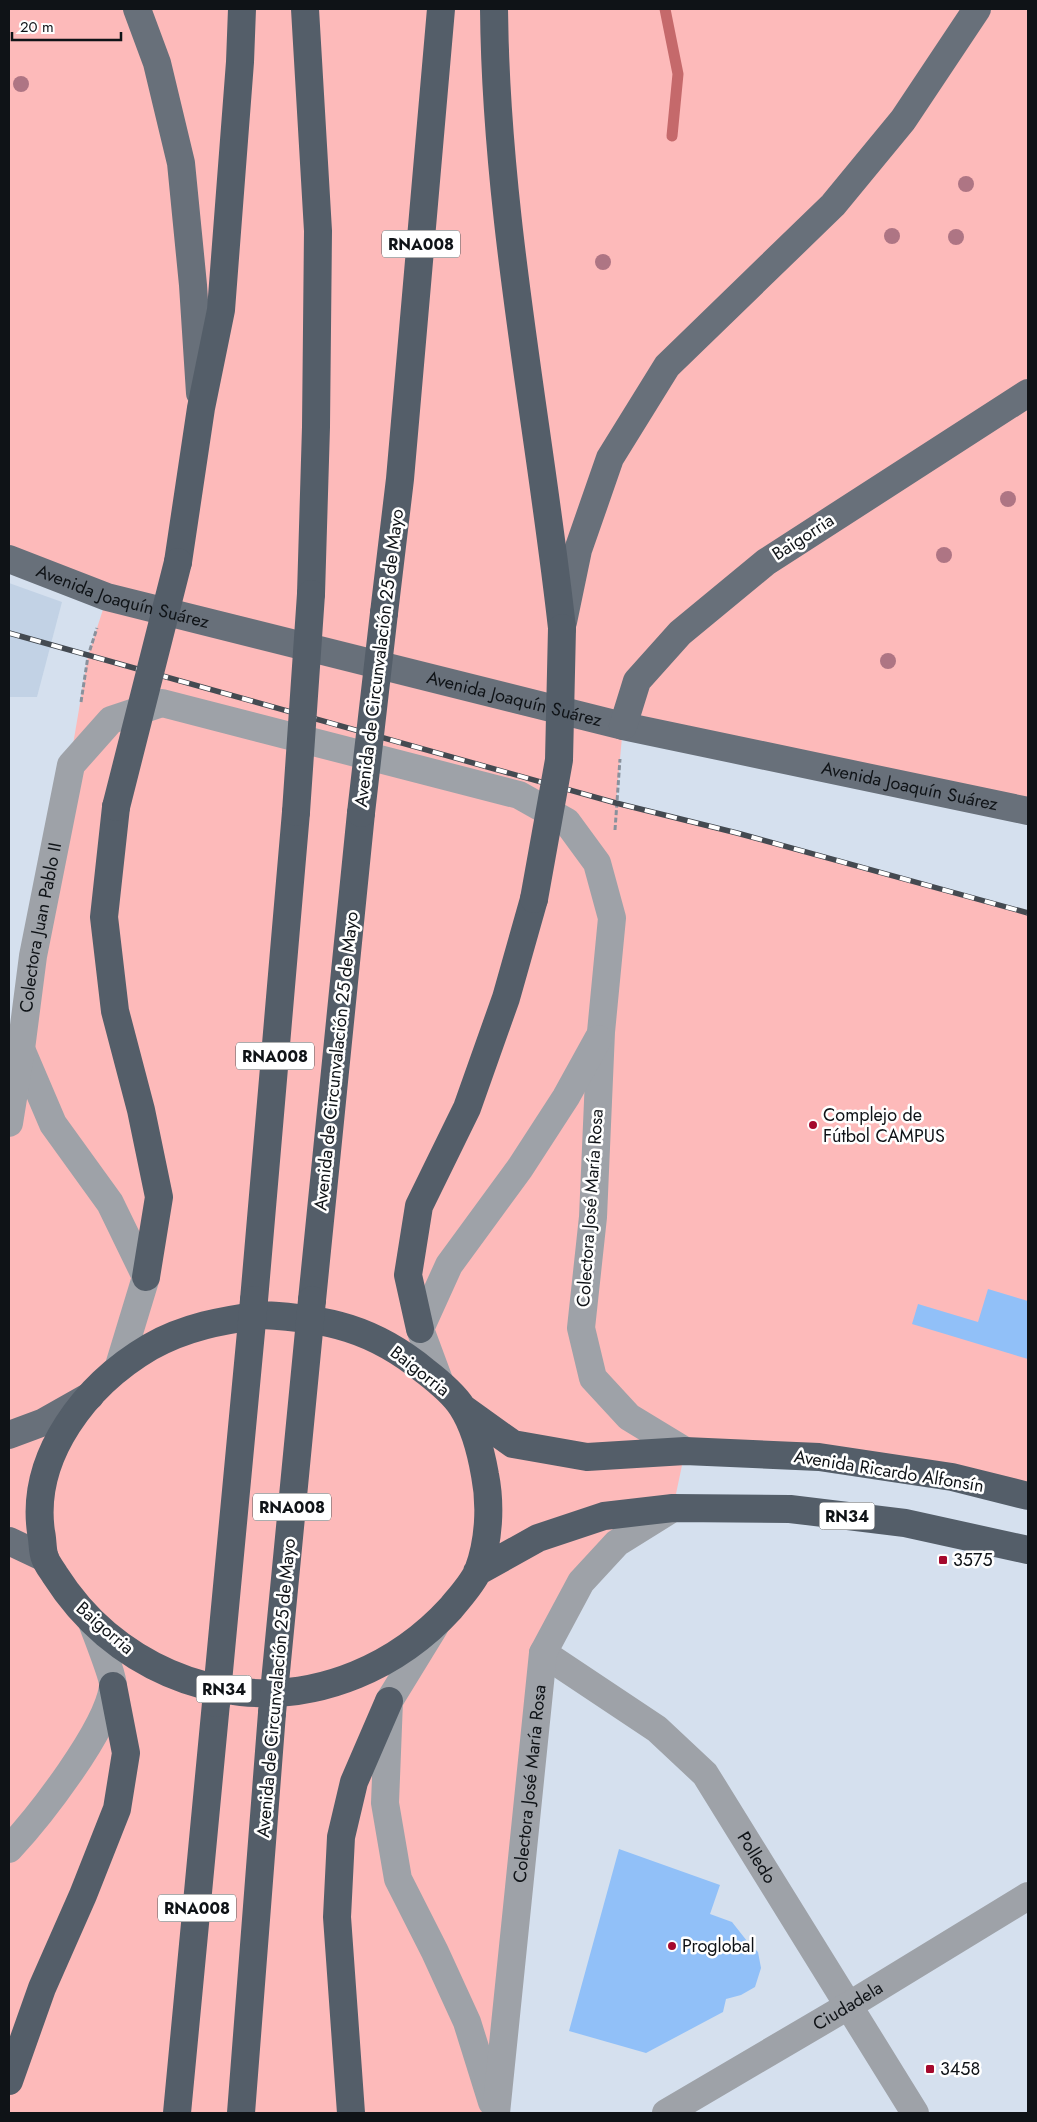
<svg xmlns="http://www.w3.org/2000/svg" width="1037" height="2122" font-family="Jost,sans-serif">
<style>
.built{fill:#c2d2e5}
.green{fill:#fdbaba}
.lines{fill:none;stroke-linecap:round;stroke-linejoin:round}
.stream{stroke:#c5696b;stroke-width:11}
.building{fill:#91c0f8}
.path{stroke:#89919c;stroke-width:3;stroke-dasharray:5 2.5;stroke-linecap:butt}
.minor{stroke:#9ea2a8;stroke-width:28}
.major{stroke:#68707a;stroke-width:28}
.highway{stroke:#545e69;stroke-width:28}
.rail-casing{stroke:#444a51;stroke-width:5.5}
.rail{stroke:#fff;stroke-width:4;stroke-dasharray:11;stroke-linecap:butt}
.highway-bridge{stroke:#545e69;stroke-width:28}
.tree{fill:#ae7584}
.poi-dot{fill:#a5092d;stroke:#fff;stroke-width:2}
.labels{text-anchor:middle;stroke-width:5;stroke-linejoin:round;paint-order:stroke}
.shield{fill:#fff;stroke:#575a5d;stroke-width:1}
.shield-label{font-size:16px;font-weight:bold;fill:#0f1317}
.street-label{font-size:18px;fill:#0f1317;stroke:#fff}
.poi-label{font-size:18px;fill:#0f1317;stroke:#fff;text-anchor:start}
</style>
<rect width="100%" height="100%" fill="#d5e0ee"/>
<path class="built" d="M9,583L62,602L37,697H9Z"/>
<path class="green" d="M9,9H1028V811L623,726L616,803L737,833L1028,913V1496L685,1451L673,1508L617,1543L543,1653L496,2113H9V1123L88,656L107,597L9,559Z"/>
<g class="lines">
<path class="stream" d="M665,9L678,74L672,136"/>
</g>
<path class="building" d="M988,1289L1028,1301V1359L912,1324L918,1304L978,1322Z
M619,1849L720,1885L710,1914L732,1922L747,1941L758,1952L761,1968L755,1987L741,1995L726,1999L723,2012L646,2053L569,2031Z"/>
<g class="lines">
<path class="path" d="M81,702L88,656L97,628
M615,830L620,759"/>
<g class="minor">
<path d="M21,1049L53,1124L110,1203L146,1277L118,1369"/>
<path id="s1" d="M9,1123L21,1049L33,956L71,765L111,720L162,703L519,795L567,822L597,863L612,918L601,1032L593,1217L581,1328L593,1378L629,1417L685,1451"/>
<path d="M440,1383L420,1329L449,1265L520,1168L566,1097L598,1039"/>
<path d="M435,1626L389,1701L385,1803L398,1879L435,1952L467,2022L492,2102"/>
<path id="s2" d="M543,1653L657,1729L705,1774L915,2113"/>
<path d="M9,1849C39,1817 107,1730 113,1687C114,1678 96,1634 92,1622"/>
<path id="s3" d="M496,2113L543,1653L581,1582L617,1543L673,1508"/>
<path id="s4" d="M666,2113L848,2006L1028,1896"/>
</g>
<g class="major">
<path d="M137,9L157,63L181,163L193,285L200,393"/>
<path id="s5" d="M9,559L107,597L623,726L1028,811"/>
<path d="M563,622L578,550L610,458L667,366L833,205L903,120L977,9"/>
<path d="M623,726L637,681L680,633L766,562L1028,393"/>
<path d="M9,1435L44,1422L90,1396"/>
<path d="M9,1541L45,1558"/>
</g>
<path class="highway" d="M305,9L318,231L316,427L311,594
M494,9C496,217 539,422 562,628
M178,562L201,408L221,310L240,62L242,9
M384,613L400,479L441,9
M116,807L104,917L115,1011L141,1110L159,1197L146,1277
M254,1300L296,812
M312,1300L361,813
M262,1315C327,1318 374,1329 425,1371C438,1381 453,1393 462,1407C475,1427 481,1452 485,1475C491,1505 489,1542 478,1571C472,1584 460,1597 451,1608C398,1666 321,1700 241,1692C191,1687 144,1666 106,1634C86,1617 69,1597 55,1575C52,1570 47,1564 45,1558C42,1551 43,1540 41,1532C30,1455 87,1384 150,1347C185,1327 223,1320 262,1315Z
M420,1329L408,1275L419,1206L467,1108L506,998L534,899
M464,1409L513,1444L587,1457L685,1451L819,1457L952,1477L1028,1496
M477,1572L538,1538L604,1516L673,1508L790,1509L905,1523L1028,1550
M9,2081L42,1988L83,1895L117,1809L126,1753L113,1686
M177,2113L216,1703
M241,2113L272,1713
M351,2113L337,1917L341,1837L354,1782L389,1701"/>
<defs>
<path id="rail" d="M9,633L616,803L737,833L1028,913"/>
</defs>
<use href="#rail" class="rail-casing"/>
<use href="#rail" class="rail"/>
<path class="highway-bridge" d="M116,807L178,562
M296,812L311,594
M361,813L384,613
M534,899L559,760L562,628
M216,1703L254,1300
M272,1713L312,1300"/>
</g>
<g class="tree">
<circle cx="21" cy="84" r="8"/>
<circle cx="966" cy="184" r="8"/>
<circle cx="892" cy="236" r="8"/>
<circle cx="956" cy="237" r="8"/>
<circle cx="603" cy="262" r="8"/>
<circle cx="1008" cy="499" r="8"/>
<circle cx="944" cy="555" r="8"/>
<circle cx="888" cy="661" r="8"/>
</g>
<g class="poi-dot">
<circle cx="813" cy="1125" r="5"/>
<rect x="938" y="1555" width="10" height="10" rx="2.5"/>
<circle cx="672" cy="1946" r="5"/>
<rect x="925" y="2064" width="10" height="10" rx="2.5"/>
</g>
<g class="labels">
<g class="shield">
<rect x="382" y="230.5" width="78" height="27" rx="4"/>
<rect x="236" y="1042.5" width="78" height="27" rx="4"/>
<rect x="253" y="1493.5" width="78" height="27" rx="4"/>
<rect x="819.5" y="1502.5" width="55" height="27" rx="4"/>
<rect x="196.5" y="1675.5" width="55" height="27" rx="4"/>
<rect x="158" y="1894.5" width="78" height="27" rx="4"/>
</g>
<g class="shield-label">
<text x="421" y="250">RNA008</text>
<text x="275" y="1062">RNA008</text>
<text x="292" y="1513">RNA008</text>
<text x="847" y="1522">RN34</text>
<text x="224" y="1695">RN34</text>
<text x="197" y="1914">RNA008</text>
</g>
<g class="street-label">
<text transform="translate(803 537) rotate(-33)" y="6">Baigorria</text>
<text dy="6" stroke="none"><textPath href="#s5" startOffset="120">Avenida Joaquín Suárez</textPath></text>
<text transform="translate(379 658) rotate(-83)" y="6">Avenida de Circunvalación 25 de Mayo</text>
<text dy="6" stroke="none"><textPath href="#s5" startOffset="525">Avenida Joaquín Suárez</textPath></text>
<text dy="6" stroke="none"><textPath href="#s5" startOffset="930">Avenida Joaquín Suárez</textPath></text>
<text dy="6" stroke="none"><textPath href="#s1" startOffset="198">Colectora Juan Pablo II</textPath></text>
<text transform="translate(336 1061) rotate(-84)" y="6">Avenida de Circunvalación 25 de Mayo</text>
<text transform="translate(590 1208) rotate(-86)" y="6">Colectora José María Rosa</text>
<text transform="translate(420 1371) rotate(38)" y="6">Baigorria</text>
<text transform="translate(889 1471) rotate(9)" y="6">Avenida Ricardo Alfonsín</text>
<text transform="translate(105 1628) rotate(41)" y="6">Baigorria</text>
<text transform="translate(276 1688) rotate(-85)" y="6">Avenida de Circunvalación 25 de Mayo</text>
<text dy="6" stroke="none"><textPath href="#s3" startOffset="331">Colectora José María Rosa</textPath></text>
<text dy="6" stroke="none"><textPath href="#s2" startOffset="301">Polledo</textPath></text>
<text dy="6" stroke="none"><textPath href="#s4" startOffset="211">Ciudadela</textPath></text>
</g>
<g class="poi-label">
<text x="823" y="1121">Complejo de<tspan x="823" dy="21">Fútbol CAMPUS</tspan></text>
<text x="953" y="1566">3575</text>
<text x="682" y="1952">Proglobal</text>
<text x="940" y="2075">3458</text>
</g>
</g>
<rect width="1037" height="2122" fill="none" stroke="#0f1317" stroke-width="20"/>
<path d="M12 32v8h109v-8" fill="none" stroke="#0f1317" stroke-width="2.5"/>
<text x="20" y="32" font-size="15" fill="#0f1317" stroke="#ffffff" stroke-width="4" paint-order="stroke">20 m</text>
</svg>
